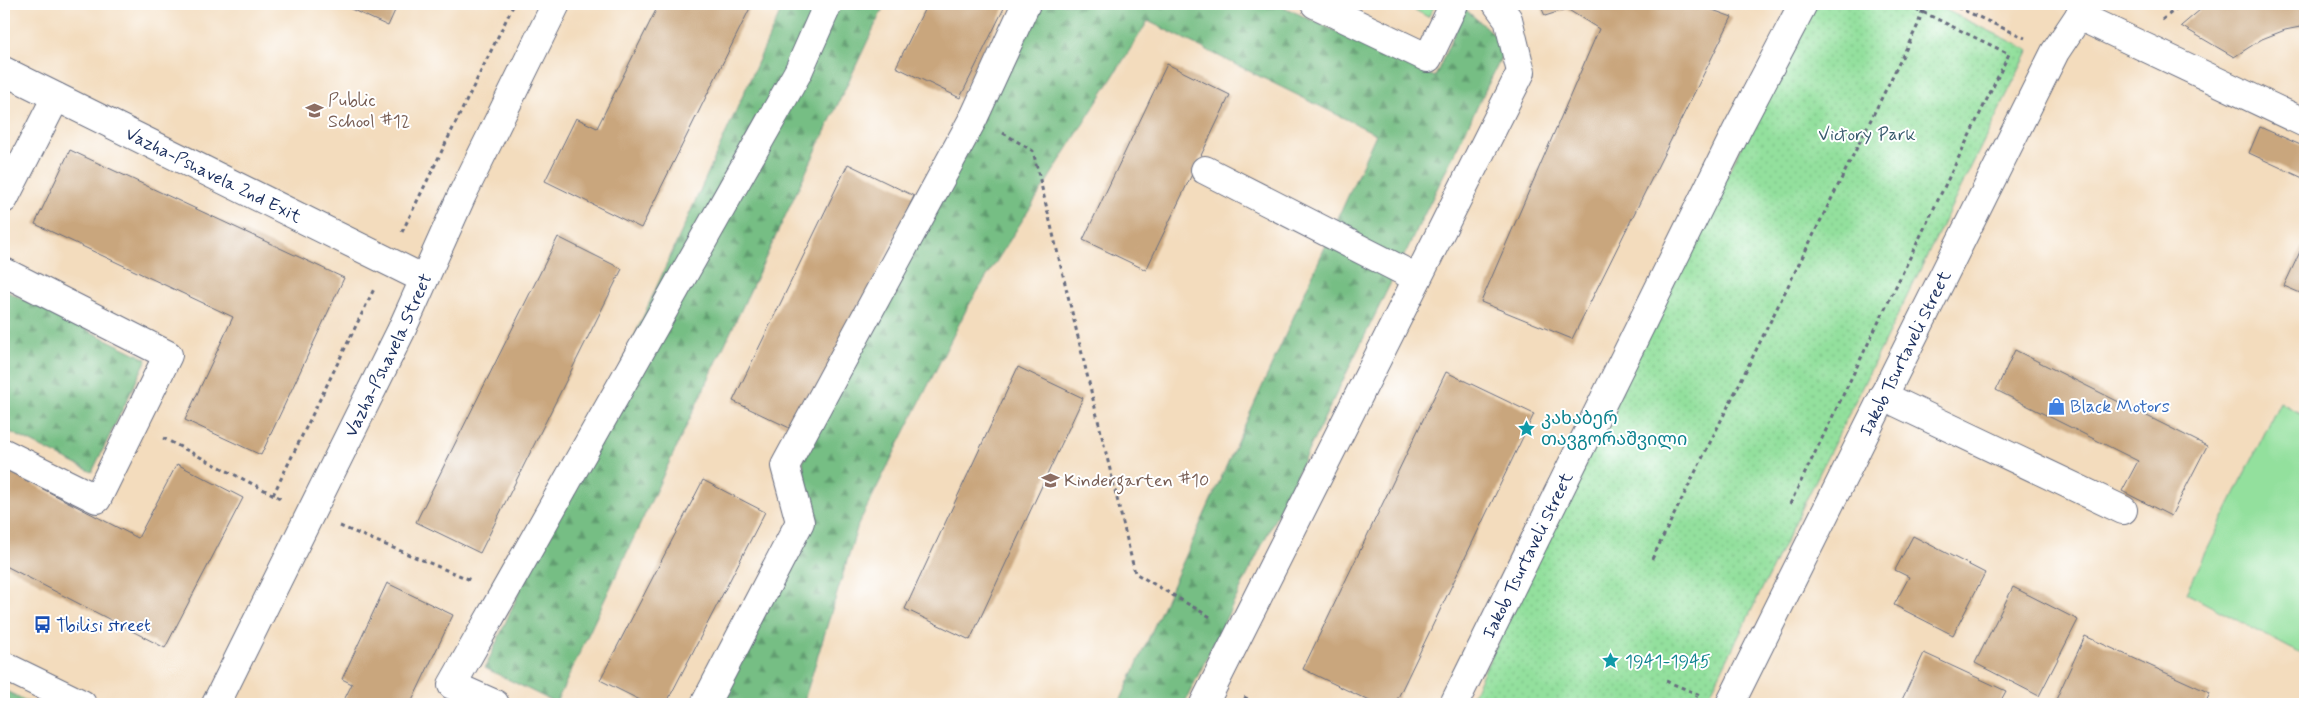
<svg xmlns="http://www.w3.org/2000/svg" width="2309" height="708" font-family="Mynerve,'Noto Sans Georgian',sans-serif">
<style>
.grass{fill:#93e09d;stroke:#57887e}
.forest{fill:url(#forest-firs);stroke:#487671}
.park{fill:url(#park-dots);stroke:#57887e}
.building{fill:#c9a67d}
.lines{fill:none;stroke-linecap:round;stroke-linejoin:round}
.minor-casing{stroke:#676c7f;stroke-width:30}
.major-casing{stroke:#676c7f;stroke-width:30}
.path{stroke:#676c7f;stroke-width:3;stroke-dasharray:4 4;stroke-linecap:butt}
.minor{stroke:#fff;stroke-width:28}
.major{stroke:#fff;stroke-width:28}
.labels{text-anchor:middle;stroke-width:4;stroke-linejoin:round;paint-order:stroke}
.education-label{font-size:18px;fill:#785e54;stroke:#fff;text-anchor:start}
.park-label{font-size:18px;fill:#395b6e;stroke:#fff}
.street-label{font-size:18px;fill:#1b2f5e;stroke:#fff}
.shop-label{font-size:18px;fill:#366cbe;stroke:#fff;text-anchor:start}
.culture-label{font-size:18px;fill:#0d838f;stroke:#fff;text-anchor:start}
.transit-label{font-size:18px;fill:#164399;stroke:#fff;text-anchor:start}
</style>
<defs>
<pattern id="forest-firs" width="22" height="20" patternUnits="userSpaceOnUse" patternTransform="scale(1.25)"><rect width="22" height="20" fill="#76be84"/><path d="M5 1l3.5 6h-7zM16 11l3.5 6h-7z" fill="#609b6f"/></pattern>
<pattern id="park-dots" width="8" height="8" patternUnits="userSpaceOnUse" patternTransform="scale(1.25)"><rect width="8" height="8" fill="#93e09d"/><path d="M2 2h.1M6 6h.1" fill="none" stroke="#7ec08a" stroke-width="1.8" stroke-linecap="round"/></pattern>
</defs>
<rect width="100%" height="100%" fill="#fff"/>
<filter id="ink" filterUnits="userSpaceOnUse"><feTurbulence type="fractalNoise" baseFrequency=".02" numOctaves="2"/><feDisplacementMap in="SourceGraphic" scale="10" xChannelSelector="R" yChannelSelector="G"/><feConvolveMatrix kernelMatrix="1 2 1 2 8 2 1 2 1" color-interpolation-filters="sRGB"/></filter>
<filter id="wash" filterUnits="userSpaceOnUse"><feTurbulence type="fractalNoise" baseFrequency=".0096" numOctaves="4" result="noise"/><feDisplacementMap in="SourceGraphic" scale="20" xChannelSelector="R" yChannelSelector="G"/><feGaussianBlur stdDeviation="1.12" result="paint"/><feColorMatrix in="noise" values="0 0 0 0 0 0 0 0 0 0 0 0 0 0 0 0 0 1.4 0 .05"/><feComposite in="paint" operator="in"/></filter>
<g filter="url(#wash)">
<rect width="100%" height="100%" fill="#f3dcbd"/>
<path class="grass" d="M1404,4H1436L1428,17Z
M2280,402L2305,416V656L2186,593Z"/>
<path class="forest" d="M784,4H885L556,703L485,668Z
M1036,4H1277L1435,77L1465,9L1507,46L1184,704H1119L1376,134L1148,21L967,308L858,525L803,704H716L810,531L803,461Z
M4,290L147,359L92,472L4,429Z
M4,690L32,704H4Z"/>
<path class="park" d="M1811,4H1933L2029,50L1705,704H1468Z"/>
<g id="blocks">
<path class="building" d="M340,4H398L388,26Z
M659,4H752L641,228L545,181L576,118L597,128Z
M927,4H1006L960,98L896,67Z
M1540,4H1696L1732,17L1572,339L1481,302L1599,29L1567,9L1545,16Z
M2207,4H2305V26L2285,30L2262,39L2234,57L2181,26Z
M1167,64L1230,95L1146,270L1083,240Z
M2260,127L2305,147V179L2249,153Z
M70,150L344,278L261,455L185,420L233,317L35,224Z
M848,164L914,196L800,433L733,401Z
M558,237L622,269L480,553L416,522Z
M2305,241V295L2284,286Z
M2015,350L2207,446L2171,516L2122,491L2138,461L1996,390Z
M1018,367L1083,398L970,640L905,609Z
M1446,372L1534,414L1395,704H1376L1303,669Z
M177,464L243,498L165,648L4,565V469L138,538Z
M703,480L765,512L666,704H648L600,680Z
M1913,536L1985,573L1953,635L1894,605L1909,577L1895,570Z
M387,583L453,615L411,703L414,704H342L352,684L342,679Z
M2013,587L2078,620L2039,696L1975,663Z
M2085,636L2210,693L2205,704H2054Z
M1924,653L2006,691L1999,704H1900Z"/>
</g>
</g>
<g filter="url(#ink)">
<use href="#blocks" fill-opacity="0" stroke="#676c7f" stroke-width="1"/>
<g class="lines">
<defs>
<g id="minor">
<path d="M1315,4L1428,58L1454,4"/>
<path d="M2079,16L2305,123"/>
<path id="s1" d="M4,71L424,279"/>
<path d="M1205,170L1417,278"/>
<path d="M4,199L56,97"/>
<path d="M4,272L168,355L97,499L4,453"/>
<path d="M1883,396L2123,510"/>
<path id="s2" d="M216,704L401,331L462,195L556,4"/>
<path d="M495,704L452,685L798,72L828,4"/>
<path d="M705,704L800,522L785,466L974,117L1026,4"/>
<path d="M1204,704L1521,72L1508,19L1497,4"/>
</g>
<g id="major">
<path d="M4,666L82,704"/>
<path id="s3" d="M1454,704L1737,130L1803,4"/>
<path id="s4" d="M1730,704L2055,52L2079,16L2084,4"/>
</g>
</defs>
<use href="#minor" class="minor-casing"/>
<use href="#major" class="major-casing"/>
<path class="path" d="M1950,4L2025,38
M2162,20L2182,4
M1003,133L1033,151L1135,573L1212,618
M402,232L514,4
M163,438L282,499
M273,495L374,289
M1790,504L2009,54L1906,4
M340,526L473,581
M1652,559L1917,27L1925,4
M1666,681L1700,695
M1244,697L1258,704
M1692,704L1697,696"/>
<use href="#minor" class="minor"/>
<use href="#major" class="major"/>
</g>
</g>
<defs>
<symbol id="school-bare" viewBox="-9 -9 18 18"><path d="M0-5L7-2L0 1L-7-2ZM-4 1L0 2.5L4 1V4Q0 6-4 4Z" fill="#8d6e63" stroke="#fff" stroke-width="2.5" paint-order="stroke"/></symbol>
<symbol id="shop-bare" viewBox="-9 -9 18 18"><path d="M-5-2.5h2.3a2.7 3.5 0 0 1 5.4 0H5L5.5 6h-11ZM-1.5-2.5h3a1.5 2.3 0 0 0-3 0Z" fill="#3f7fe0" stroke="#fff" stroke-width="2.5" paint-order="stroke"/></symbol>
<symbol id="sight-bare" viewBox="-9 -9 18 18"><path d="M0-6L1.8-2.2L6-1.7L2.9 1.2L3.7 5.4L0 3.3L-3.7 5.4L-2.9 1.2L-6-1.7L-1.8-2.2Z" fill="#0f9aa8" stroke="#fff" stroke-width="2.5" paint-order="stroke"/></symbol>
<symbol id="bus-bare" viewBox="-9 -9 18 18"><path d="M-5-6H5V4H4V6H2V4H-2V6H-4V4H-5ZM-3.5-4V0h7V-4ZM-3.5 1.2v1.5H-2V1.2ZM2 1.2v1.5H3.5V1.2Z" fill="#1a4fb4" stroke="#fff" stroke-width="2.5" paint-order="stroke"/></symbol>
</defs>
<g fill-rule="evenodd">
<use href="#school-bare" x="302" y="98" width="25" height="25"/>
<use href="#shop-bare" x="2044" y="394" width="25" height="25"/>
<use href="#sight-bare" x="1514" y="416" width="25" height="25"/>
<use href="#school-bare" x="1038" y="468" width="25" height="25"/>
<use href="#bus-bare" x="30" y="612" width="25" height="25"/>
<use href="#sight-bare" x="1598" y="648" width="25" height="25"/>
</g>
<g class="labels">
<g class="education-label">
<text x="328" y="106">Public<tspan x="328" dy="21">School #12</tspan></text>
<text x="1064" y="486">Kindergarten #10</text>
</g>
<g class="park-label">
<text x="1867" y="140">Victory Park</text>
</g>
<g class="street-label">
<text dy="6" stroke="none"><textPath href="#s1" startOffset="234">Vazha-Pshavela 2nd Exit</textPath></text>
<text dy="6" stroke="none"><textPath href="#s4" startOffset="392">Iakob Tsurtaveli Street</textPath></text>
<text dy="6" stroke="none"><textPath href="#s2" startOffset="389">Vazha-Pshavela Street</textPath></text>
<text dy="6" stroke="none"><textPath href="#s3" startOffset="166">Iakob Tsurtaveli Street</textPath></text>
</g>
<g class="shop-label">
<text x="2070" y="412">Black Motors</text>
</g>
<g class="culture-label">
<text x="1541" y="424">კახაბერ<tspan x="1541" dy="21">თავგორაშვილი</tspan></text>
<text x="1625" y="667">1941-1945</text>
</g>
<g class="transit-label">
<text x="56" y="631">Tbilisi street</text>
</g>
</g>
<rect width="2309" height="708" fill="none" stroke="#fff" stroke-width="20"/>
</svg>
